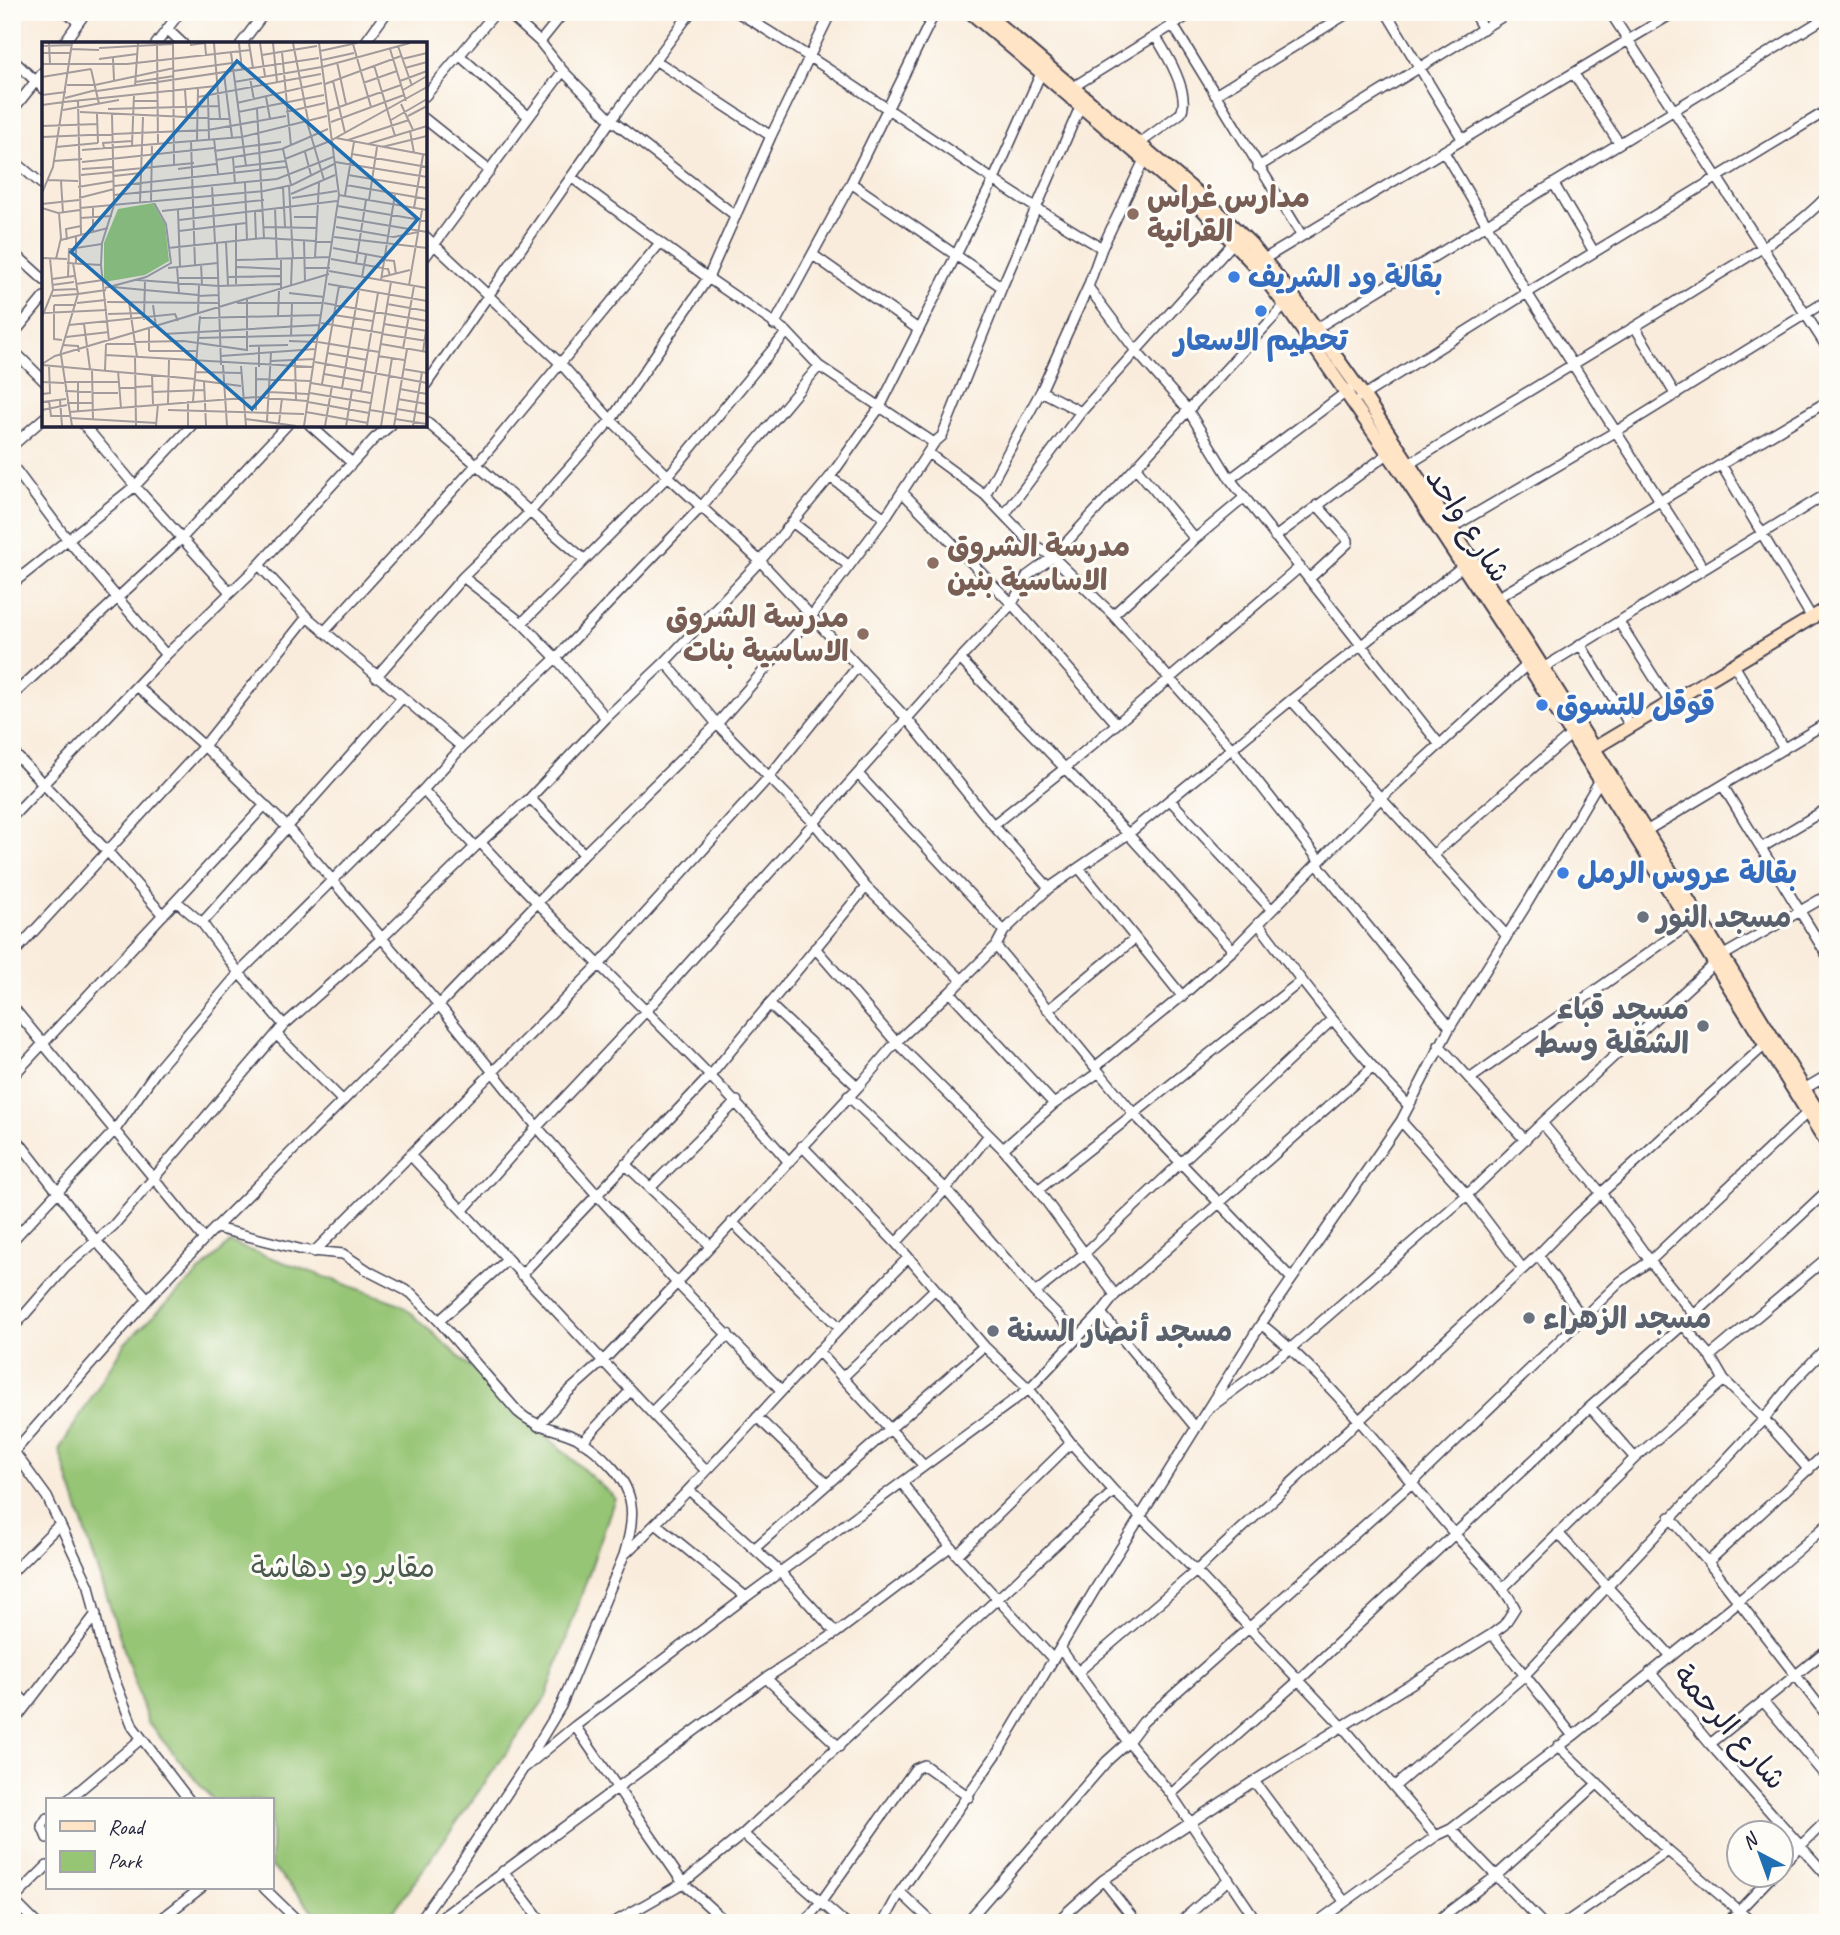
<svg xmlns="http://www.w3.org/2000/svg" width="1840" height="1935" font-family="Caveat,'Playpen Sans Arabic',sans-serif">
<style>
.green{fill:#96c574;stroke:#5c7458;stroke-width:2}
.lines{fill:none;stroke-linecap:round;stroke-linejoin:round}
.street-casing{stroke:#424053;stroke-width:12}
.secondary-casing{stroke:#424053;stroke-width:16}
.street{stroke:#fff;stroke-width:9}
.secondary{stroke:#ffe4c6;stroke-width:12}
.education-dot{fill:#8d6e63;stroke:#fdfcf7;stroke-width:2.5}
.shop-dot{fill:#3f7fe0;stroke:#fdfcf7;stroke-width:2.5}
.worship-dot{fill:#6b7280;stroke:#fdfcf7;stroke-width:2.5}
.labels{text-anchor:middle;stroke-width:6;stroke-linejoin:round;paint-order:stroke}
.education-label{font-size:30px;font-weight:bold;fill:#785e54;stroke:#fdfcf7;text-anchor:start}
.shop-label{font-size:30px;font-weight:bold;fill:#366cbe;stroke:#fdfcf7;text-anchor:start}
.street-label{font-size:30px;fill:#22223b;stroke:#fdfcf7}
.worship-label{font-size:30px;font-weight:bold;fill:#5b616d;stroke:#fdfcf7;text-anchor:start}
.park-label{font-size:30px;fill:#4b5b4f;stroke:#fdfcf7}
.inset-road{fill:none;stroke:#a39b9c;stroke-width:2}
.view{fill:#1f6fb2;fill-opacity:0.15;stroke:#1f6fb2;stroke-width:3.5}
.inset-edge{fill:none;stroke:#22223b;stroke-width:3.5}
</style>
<rect width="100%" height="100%" fill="#fdfcf7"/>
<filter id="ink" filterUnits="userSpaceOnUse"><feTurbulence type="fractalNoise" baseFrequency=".0143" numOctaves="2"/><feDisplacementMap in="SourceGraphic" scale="14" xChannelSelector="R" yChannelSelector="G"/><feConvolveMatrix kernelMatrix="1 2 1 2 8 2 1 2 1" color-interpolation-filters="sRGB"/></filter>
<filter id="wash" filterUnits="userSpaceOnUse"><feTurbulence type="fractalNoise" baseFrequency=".00686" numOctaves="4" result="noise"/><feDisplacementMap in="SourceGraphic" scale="28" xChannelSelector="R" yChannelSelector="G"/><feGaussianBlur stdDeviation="1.57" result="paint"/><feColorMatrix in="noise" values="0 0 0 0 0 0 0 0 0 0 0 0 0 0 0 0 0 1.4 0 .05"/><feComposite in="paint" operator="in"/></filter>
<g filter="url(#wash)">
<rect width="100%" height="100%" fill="#f9ecdc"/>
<path class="green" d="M230,1243L401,1304L615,1498L546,1697L385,1923H325L271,1866V1800H213L148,1723L59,1450L125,1343Z"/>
</g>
<g filter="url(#ink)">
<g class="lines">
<defs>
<path id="street" d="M66,12L78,22
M507,12L540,42L563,71L611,120L736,216
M737,12C862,86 977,175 1102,248
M1165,12L1302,236
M1386,12L1463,140
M1473,12L1483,29
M1610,12L1828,349
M167,29L183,44
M540,42L564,12
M63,44L86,12
M156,44L180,12
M241,44L265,12
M364,44L387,12
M459,55L529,117
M12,59L44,89
M655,60L771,136
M1574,74L1619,143
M1073,87L1194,12
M1215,95L1350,12
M425,96L496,12
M12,111L44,71
M425,119L490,171
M1140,143L1181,113C1191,93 1166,53 1156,37
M1444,152L1527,293L1704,569
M12,159L44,186
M1258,167L1510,12
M571,177L708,278L787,332L819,366L934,443
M851,183L1002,287
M1554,184L1594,252
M425,236L561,364L611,420L668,476L760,561L908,720L993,825L1049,888
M12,251L44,280
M813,255L918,329
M425,257L563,71
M1264,259L1675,12
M1088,287L1136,351L1188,410L1230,479L1440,745
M774,325L851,183L935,12
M1635,327L1675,394
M1317,328L1828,16
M12,336L44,297
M12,349L44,381
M425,386L611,120L691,12
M1041,391L1081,412
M1361,397L1527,293L1828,110
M425,421C480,465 530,514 584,559
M84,425L135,486L230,592
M310,425L352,463
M12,446L44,418
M928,453L985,495L1030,542L1053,557L1113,615L1233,750L1319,860
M1409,464C1505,405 1602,348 1697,288C1741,260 1792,234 1828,195
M12,465L68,540L166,655
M1722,466L1812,618
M1136,468L1195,539
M830,477L885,518
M1230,479L1349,390
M903,493L1012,604L1116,723
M985,495L1041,391L1088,287L1102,248L1144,160
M1005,514L1081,412L1234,242
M792,522L848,565
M1451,528L1615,432L1828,300
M1275,537L1389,453
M259,565L307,617L462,747
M463,577L522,623L556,658L606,718
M1309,579L1348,543V540L1317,505
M12,584L135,486L192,425
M1497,598L1828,401
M1113,615L1195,539L1245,497
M1619,622L1671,704
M522,623L668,476L787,332
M324,632L478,463L660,243
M1580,644L1631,727
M960,659L1128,834L1233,950
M665,662L717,724L815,824L866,887L961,979
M1734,665L1784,749
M1543,668L1828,493
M376,677L463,577L529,513L611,420L708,278L771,136L831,12
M138,687L204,746L286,826L439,1005L537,1127L597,1195L677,1283L781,1390
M12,696L181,539L287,425
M1291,700L1507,936
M12,751L108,852L163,915
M859,775L1004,931
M1723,786L1828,957
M423,790L475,847
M530,798L584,854
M1170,800L1271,909
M12,817L166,655L259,565L374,439L391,425
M993,825L1064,769L1300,567
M1646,831L1828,722
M481,843C580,952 692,1049 788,1161
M1761,848L1828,808
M1433,855L1575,731
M1317,864L1450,1027
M1079,868L1182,996
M176,901L202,923L239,973L284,1025
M202,923L402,698
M1258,923C1305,986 1353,1048 1408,1105
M996,946L1095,1067
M815,948L896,1042L1003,1149L1038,1190L1115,1295
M12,955L204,746L307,617
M1722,956L1828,895
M950,992L1054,1104
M769,1004L858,1087
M12,1006L204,1239
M1048,1010L1134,939
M276,1034L342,1100
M1439,1045L1525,1140
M1099,1072L1134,1114L1291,1278
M12,1077L265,805
M1471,1078L1691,923
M1804,1089L1828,1075
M848,1096L946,1189L1035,1293L1079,1337
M1401,1121L1467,1195L1523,1269
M1542,1123L1601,1193L1650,1261L1694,1315
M12,1133L96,1241L148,1299
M802,1146L896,1243L984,1346L1029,1389L1071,1443L1114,1491L1196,1571L1343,1727L1436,1836
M1003,1149L1054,1104L1099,1072L1095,1067L1182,996L1233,950L1380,799L1528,664
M410,1155L706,1471
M625,1164L710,1245
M650,1188L737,1101
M1038,1190L1301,981
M463,1210L537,1127L647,1010L960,659L1012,604L1027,576L1053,557L1285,305
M732,1222L839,1327
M216,1228L303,1250L343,1254L370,1272L411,1293L439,1321L518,1412C536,1428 556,1428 577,1438C589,1445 601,1455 610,1465C637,1493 635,1519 624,1555L561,1706L523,1769L459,1866L418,1923
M12,1241L115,1130L157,1070L239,973L423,790L462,747L556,658L702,506L819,366
M896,1243L946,1189L989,1135
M314,1252L599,965L768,778L858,666
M1538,1255L1582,1317
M521,1275L710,1076L866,887
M1035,1293L1085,1253L1332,1020
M1101,1313L1196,1428
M439,1321L507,1260
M1683,1325L1710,1356L1724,1380L1764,1419L1809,1470
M12,1329L65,1268L113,1226L284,1025L381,939L475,847L530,798L606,718L665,662L760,561L830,477L880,407L994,179L1041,73
M818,1351L924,1466
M1710,1356L1828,1257
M842,1378L935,1289
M1212,1406L1291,1348L1467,1195L1542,1123L1715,963
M1590,1407L1635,1458
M652,1412L728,1334
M757,1417L827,1484
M538,1426L568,1392L603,1361L677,1283L858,1087L896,1042L950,992L996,946L1004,931L1049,888L1128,834L1291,700L1463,566
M582,1442L630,1391
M12,1449L47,1497L89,1586L103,1650L133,1727L189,1800
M12,1454L148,1299L209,1234L439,1005L584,854L717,724L811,617L885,518L934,443L942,436L1002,287L1080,107
M902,1483L957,1555L1053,1659
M689,1490L781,1573L836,1633
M1670,1517L1708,1562L1828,1717
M656,1524L746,1597
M1558,1533L1670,1655
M755,1548L984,1346
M626,1553C724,1458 812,1354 908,1258
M957,1555L1071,1443
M1708,1562L1828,1451
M12,1572L60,1524
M1503,1588L1635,1458L1724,1380
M1492,1634L1573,1736
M1060,1648L1128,1742L1171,1794L1258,1923
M1078,1672L1196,1571L1538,1255L1578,1214L1765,1045
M1650,1672L1710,1744L1828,1877
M766,1678L839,1747
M12,1688L27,1704
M1763,1701L1828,1779
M12,1724L96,1614
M575,1726L683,1883L727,1923
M1710,1744L1828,1649
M1558,1746L1668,1851L1753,1923
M523,1769L575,1726L746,1597L1029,1389L1101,1313L1115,1295L1372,1068
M1254,1781L1344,1901
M1395,1786L1524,1676L1764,1419L1792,1383L1828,1346
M1171,1794L1298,1681L1590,1407L1694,1315L1828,1190
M68,1800L141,1739
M47,1818L42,1826L47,1838
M1451,1829L1542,1923
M743,1834L845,1923
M1780,1866L1828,1819
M503,1871L543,1923
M1103,1880L1137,1923
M264,1888L300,1923
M900,1892L933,1923
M12,1899L36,1923
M12,1901L47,1866
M156,1923L201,1888
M434,1923L766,1678L836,1633L950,1547
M613,1923L683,1883L743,1834L1114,1491
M804,1923L821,1902L915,1769L924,1765L969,1797
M883,1923L900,1892L998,1752L1097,1586L1261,1324L1401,1121L1450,1027L1525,907L1601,778
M966,1923L1107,1761L1128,1742L1143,1722L1412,1483L1620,1282L1650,1261L1808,1112
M1055,1923L1103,1880L1254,1781L1492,1634L1504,1625L1515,1608C1500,1579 1474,1558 1454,1533C1392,1462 1335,1382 1261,1324
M1179,1923L1228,1880
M1316,1923L1436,1836L1451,1829L1573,1736L1739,1601L1828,1524
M1434,1923L1496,1876L1598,1783
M1565,1923L1668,1851
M1727,1923L1772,1876"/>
<path id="secondary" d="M970,12L1203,210L1256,267L1285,305L1401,472L1535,676L1828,1145
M984,12L1208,202L1251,244L1290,292L1364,396L1526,641L1646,831L1828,1128
M1588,752L1828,608"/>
</defs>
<use href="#street" class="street-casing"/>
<use href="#secondary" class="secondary-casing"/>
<use href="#street" class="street"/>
<use href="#secondary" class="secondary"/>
</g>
</g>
<g class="education-dot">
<circle cx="1133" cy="214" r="7"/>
<circle cx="933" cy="563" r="7"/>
<circle cx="863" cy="634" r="7"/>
</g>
<g class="shop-dot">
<circle cx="1234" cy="277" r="7"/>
<circle cx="1261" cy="311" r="7"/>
<circle cx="1542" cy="705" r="7"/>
<circle cx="1563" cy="873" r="7"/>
</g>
<g class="worship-dot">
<circle cx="1643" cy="917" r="7"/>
<circle cx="1703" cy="1026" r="7"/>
<circle cx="1529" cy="1318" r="7"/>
<circle cx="993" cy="1331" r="7"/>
</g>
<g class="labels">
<g class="education-label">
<text x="1147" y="207">مدارس غراس<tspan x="1147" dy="34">القرانية</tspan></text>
<text x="947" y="556">مدرسة الشروق<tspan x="947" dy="34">الاساسية بنين</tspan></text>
<text x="849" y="627" text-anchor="end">مدرسة الشروق<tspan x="849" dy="34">الاساسية بنات</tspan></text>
</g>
<g class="shop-label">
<text x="1248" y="287">بقالة ود الشريف</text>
<text x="1261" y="350" text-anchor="middle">تحطيم الاسعار</text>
<text x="1556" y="715">قوقل للتسوق</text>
<text x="1577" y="883">بقالة عروس الرمل</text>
</g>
<g class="street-label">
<text transform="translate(1468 525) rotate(57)" y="10">شارع واحد</text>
<text transform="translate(1730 1727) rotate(49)" y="10">شارع الرحمة</text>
</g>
<g class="worship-label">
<text x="1657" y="927">مسجد النور</text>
<text x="1689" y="1019" text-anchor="end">مسجد قباء<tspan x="1689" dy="34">الشقلة وسط</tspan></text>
<text x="1543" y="1328">مسجد الزهراء</text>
<text x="1007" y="1341">مسجد أنصار السنة</text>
</g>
<g class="park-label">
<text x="343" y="1577">مقابر ود دهاشة</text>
</g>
</g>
<g transform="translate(42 42)">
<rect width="385" height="385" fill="#f9ecdc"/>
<path d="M111,161L123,182L127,219L103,233L62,240V201L76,167Z" fill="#96c574"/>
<path class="inset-road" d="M7,1L8,22M115,1L116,101M131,1L132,123M172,1L178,77M197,1L200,28M207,1L211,26M218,1L223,34M231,1L235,40M251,1L266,78M311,2L329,65M148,3L163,1L164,13M0,4L29,3M356,4L370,44M57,6L131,2M29,7L57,8M348,7L364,59M278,9L315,1M240,10L249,104M0,11H29M189,11L204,124M220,13L275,4M71,16L72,38M57,17L95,12M360,17L385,11M280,18L312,11M295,20L304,62M0,22H85L208,8M332,23L353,94M363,26L385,20M49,27L57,62M132,29L190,21M182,32L190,95M0,35L49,27M208,36L212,58M291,39L303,91M358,39L385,29M93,40L132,34M192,40L280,25L368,1M321,41L355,29M283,42L359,14M25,43H53L132,26M93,45L96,1M143,48L145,77M361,48L385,34M55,49L277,16M0,53L24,50M166,54L167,97M156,55L279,32M224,55L228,77M23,56L54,48M36,58L39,192M92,59H116M22,60L174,44M195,61L280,41M359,62L371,88M0,63L22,60M66,67L177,64M215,67L222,196M21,68L77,58M286,69L359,43M38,70L187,77M196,70L282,53M244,70L283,61M55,72L56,101M366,74L385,64M349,78L385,57M265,80L282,138M289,80L362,53M0,84L56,82M368,89L372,111M0,95L166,88L244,74M294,96L385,113M172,97L176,132M155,98L156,46M306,98L367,78M149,99L153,223M326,102L385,84M90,103L92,53M14,105L56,101M340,105L385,94M62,106L61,101L90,99M241,107L249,143M40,108L200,95L285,74M172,109L239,100M263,110L269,133M310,112L385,125M191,116L193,142M243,117L288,99L385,45M174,118L240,107L286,87M12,119L40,117M40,120L172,106M293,120L385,135M193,125L244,119M40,127L71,125M136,127L174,122M71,129L152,121M39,133L71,130M306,133L385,146M72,134L99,131M6,138L36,139M19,139L21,171M203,141L205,198M170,143L173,201M247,143L251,217M304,143L385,157M72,144L244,125M36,145L72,139M241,145L243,185M0,151L11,125L30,1M249,152L293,133M72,153L235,137L291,115M297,153L385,168M303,153L312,100M37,156L72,147M250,156L295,149M327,158L335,105M109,159L110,102M98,160L101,75M0,162L37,158M296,164L385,179M0,166L16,171L38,168M38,166L222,149L250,143L292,122M51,166V189M233,166L235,218M372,166L381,113M136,168L138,224M120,169L222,158M213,169L214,197M252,175H275M295,175L385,190M38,176L70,174M137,178L295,159M222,185L274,186M294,185L352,195L376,190M137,189L204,181M34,194V221M292,195L385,206M19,198L66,186M25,198L24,187L39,184M262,199L263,240M184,200L186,243M175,201L179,323M126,206L222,196L290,200M291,206L344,216M0,216L25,217M273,216L277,141M14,217L19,196L17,171M289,217L346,227L348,234M195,218L288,215M343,218L352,219L354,232M25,221L59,223M314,221L324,158M159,222L160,243M135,225L137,251M195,225L239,227M126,226L176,221M262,226H288M287,229L385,246M26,235L27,207L60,202M186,235L238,234M320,235L324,213M340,235L368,228M137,236H176M10,237L32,234M95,238L177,244L238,242M339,238L353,152M34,242L61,238M194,242V182M286,242L385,259M10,243L32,240M367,243L380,168M249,244L250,217M71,245L156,253M63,246L104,235L129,221L124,182L111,159M11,248L35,247M239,248V218M247,251L282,255M10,254L36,252L31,221M156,254L177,253M65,260L177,261M87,260L95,315M35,261L64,258M195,261H281M282,261L385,279M345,262L385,269M12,263V297L20,298M12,263H34M111,263L114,285M1,271L65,268M66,272L102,271M156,272L157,242M292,273L331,279M236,274L237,249M0,275L11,248L8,216M158,276L279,273M102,278L103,238M279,281L340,291M42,282L48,327M342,282L385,289M27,283L133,272L136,279M107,286V309M122,292L277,283M340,292L385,299M249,294L250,262M24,295L67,290M156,296L276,293M67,299L59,223L60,201L72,163L70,72M247,299L274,300M93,300L142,299L205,308V257M276,300L337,310M64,302H93M339,302L385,310M20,303L36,304L37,310M217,303V325M207,304L246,303M361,307L372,244M107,309H154M381,310L385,282M285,311L325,318M18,313L36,252L64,248M19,313L30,384M64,313L271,325M179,314L273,307M336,314L362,318M93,315L94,384M253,318L254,358M229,319L272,317M273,320L385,341M0,322L13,314L287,232M0,323L153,337M181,323L185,384M199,324L204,384M50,327L51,378M361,327L385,331M63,328L64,302M76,329L79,366M153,330L199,331M282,332L321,339M110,333L111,362M214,337L268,339M153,338L199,344M162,339L164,384M0,340L22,341M22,340H76M36,340V369M269,341L329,351M280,342L297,244M77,346L110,344M300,346L317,247M358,347L385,352M23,349L49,350M319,349L336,251M110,350L162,348M227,350L266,352M50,351H76M268,351L328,361M0,352L8,351L7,324M356,357L385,362M18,358L20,384M7,359L9,374H28M146,359V384M151,359L158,274M0,360L24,357M266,360L327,371M25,361H50M126,361L127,318M355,367L385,372M0,368L25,363M126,368L262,372M214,368V325M328,368L353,372M27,370L214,355L265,359M264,370L326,381M28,376L115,381M204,377L254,384M353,377L385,382M225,379L229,311M237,381L240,356M114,384L116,362M262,384L297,153L277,1M283,384L290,344M304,384L310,348M325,384L349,240M339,384L350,316M352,384L365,307M371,384L380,330"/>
<path class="view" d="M195,19L376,177L210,367L29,210Z"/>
<rect width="385" height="385" class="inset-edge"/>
</g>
<rect width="1840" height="1935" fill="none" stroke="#fdfcf7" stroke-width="42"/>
<rect x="46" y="1798" width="228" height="91" fill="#fdfcf7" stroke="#a5a5ac" stroke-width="2"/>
<rect x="60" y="1821" width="35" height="10" fill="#ffe4c6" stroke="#a5a5ac" stroke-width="2"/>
<text x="108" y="1834" font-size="21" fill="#22223b">Road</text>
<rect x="60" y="1851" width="35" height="21" fill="#96c574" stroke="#a5a5ac" stroke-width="2"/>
<text x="108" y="1868" font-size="21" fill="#22223b">Park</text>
<g transform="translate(1760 1854) rotate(319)"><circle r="33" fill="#fdfcf7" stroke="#a5a5ac" stroke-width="2"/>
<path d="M0-5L12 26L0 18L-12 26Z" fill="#1f6fb2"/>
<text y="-10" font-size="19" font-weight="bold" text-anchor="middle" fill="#22223b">N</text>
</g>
</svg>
